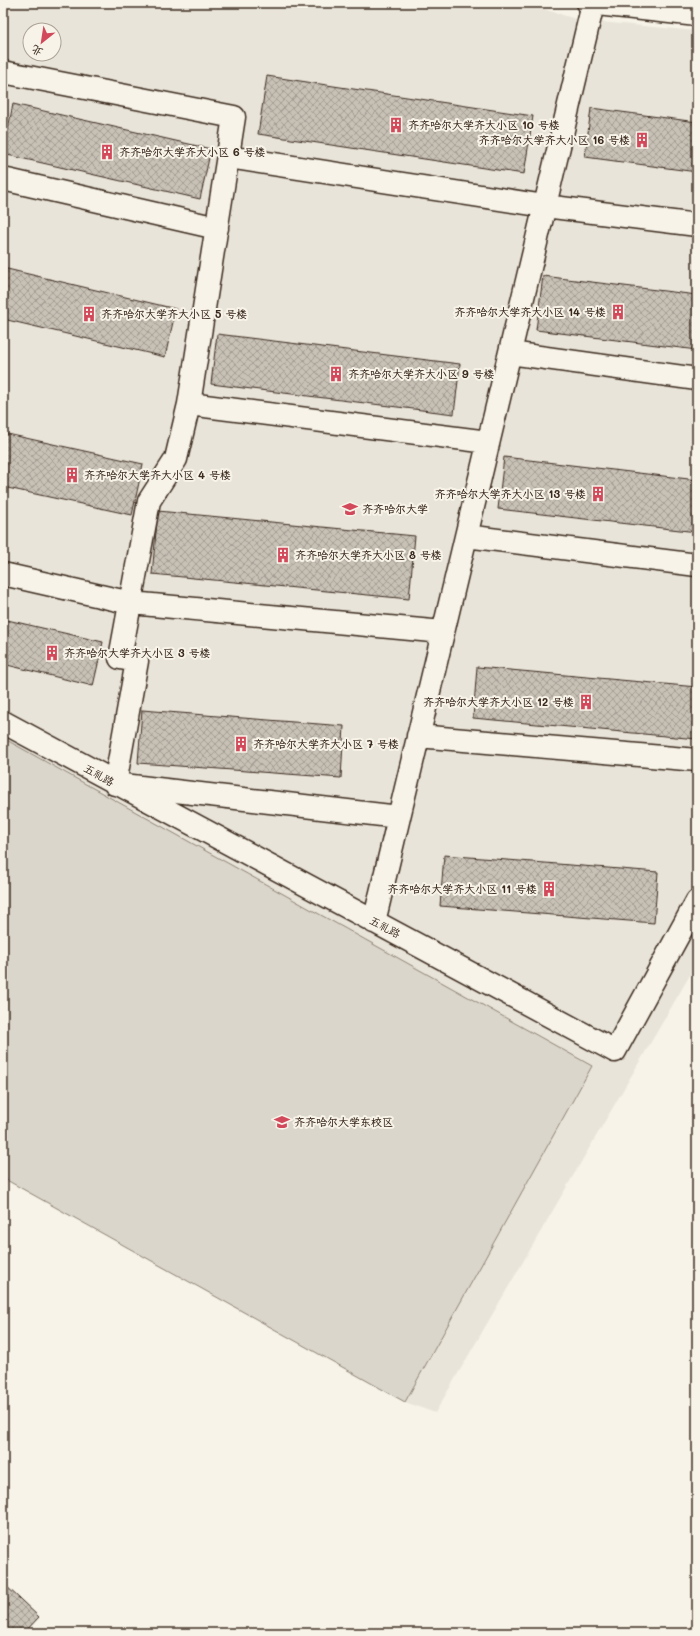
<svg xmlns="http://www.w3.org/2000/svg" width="700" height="1636" font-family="Mali,'LXGW WenKai TC',sans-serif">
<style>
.built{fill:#e9e4d9;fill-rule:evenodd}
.pitch{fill:#dbd6cb;stroke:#8b8074}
.building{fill:url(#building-cross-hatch);stroke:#3b2a1e}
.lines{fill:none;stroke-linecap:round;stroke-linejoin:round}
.minor-casing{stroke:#3b2a1e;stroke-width:25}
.tertiary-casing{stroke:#3b2a1e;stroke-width:25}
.minor{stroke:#f7f3e8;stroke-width:22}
.tertiary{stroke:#f7f3e8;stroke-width:22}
.labels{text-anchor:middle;stroke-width:4;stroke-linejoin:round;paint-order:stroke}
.poi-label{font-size:11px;font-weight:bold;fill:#3b2a1e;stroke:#f7f3e8;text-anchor:start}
.street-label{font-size:11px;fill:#3b2a1e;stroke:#f7f3e8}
</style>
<defs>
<pattern id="building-cross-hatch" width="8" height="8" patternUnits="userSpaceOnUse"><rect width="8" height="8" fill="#c8c1b6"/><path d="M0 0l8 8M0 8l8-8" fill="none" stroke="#a49d93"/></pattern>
</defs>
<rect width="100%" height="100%" fill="#f7f3e8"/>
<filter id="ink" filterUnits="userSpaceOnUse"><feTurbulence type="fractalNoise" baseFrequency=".025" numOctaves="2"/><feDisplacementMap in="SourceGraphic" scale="8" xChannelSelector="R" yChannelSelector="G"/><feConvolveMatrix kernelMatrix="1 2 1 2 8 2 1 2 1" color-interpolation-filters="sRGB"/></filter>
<g filter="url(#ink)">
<path class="built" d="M3,3H524L579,20L697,31V963L435,1413L405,1402L3,1178ZM30,30H54V54H30Z"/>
<path class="pitch" d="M3,738L592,1066L405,1402L3,1178Z"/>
<path class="building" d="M267,76L533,116L524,174L258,134Z
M13,104L211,149L200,199L3,154Z
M591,108L697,122V172L585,157Z
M3,268L176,309L165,357L3,319Z
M543,276L697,295V350L536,330Z
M217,334L460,364L454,414L211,384Z
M3,433L143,464L132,515L3,487Z
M504,457L697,480V532L498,509Z
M158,511L415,536L409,599L152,574Z
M3,619L103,642L93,686L3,664Z
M477,667L697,687V739L473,718Z
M142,710L344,726L341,778L138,763Z
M444,855L658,872L654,923L440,906Z
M3,1583L39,1617L24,1633H3Z"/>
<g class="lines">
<defs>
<path id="minor" d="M3,72L234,117L189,404L176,459L149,501L120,658L137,661L115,784L399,817
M228,157L545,206L697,225
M3,179L217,228
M510,353L697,379
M189,404L488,442
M466,536L697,565
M3,574L131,603L443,632
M3,722L615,1051L697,901
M418,736L697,760
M374,922L593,4"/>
<path id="tertiary" d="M588,3L697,15"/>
</defs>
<use href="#minor" class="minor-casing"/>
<use href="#tertiary" class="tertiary-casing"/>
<use href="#minor" class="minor"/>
<use href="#tertiary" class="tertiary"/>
</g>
</g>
<defs>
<symbol id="building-bare" viewBox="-9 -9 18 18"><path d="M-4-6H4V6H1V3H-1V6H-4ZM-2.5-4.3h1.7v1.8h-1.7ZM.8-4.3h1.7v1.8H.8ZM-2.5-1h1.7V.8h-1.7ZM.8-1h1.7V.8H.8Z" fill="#d1495b" stroke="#f7f3e8" stroke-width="2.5" paint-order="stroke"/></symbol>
<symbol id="university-bare" viewBox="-9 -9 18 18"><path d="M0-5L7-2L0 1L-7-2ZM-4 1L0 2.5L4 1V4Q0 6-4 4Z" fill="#d1495b" stroke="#f7f3e8" stroke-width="2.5" paint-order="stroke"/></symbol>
</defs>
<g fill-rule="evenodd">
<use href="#building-bare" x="385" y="114" width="22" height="22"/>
<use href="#building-bare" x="631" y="129" width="22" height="22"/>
<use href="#building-bare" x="96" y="141" width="22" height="22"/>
<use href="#building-bare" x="607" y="301" width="22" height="22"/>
<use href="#building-bare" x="78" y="303" width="22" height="22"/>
<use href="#building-bare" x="325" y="363" width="22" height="22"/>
<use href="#building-bare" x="61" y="464" width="22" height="22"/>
<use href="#building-bare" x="587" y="483" width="22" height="22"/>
<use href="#university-bare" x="339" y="498" width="22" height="22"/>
<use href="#building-bare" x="272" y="544" width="22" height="22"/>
<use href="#building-bare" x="41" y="642" width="22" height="22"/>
<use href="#building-bare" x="575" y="691" width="22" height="22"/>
<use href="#building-bare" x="230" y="733" width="22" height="22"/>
<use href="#building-bare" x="538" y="878" width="22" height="22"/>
<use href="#university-bare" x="271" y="1111" width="22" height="22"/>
</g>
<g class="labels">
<g class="poi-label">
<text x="408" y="129">齐齐哈尔大学齐大小区 10 号楼</text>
<text x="630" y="144" text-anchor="end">齐齐哈尔大学齐大小区 16 号楼</text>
<text x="119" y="156">齐齐哈尔大学齐大小区 6 号楼</text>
<text x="606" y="316" text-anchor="end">齐齐哈尔大学齐大小区 14 号楼</text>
<text x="101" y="318">齐齐哈尔大学齐大小区 5 号楼</text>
<text x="348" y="378">齐齐哈尔大学齐大小区 9 号楼</text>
<text x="84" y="479">齐齐哈尔大学齐大小区 4 号楼</text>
<text x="586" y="498" text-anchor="end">齐齐哈尔大学齐大小区 13 号楼</text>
<text x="362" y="513">齐齐哈尔大学</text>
<text x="295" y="559">齐齐哈尔大学齐大小区 8 号楼</text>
<text x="64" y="657">齐齐哈尔大学齐大小区 3 号楼</text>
<text x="574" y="706" text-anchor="end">齐齐哈尔大学齐大小区 12 号楼</text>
<text x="253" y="748">齐齐哈尔大学齐大小区 7 号楼</text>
<text x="537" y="893" text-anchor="end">齐齐哈尔大学齐大小区 11 号楼</text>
<text x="294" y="1126">齐齐哈尔大学东校区</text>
</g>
<g class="street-label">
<text transform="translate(99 775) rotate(29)" y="4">五礼路</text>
<text transform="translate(385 927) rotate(28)" y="4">五礼路</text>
</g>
</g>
<rect width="700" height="1636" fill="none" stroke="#f7f3e8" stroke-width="16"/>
<rect x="8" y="8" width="684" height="1620" fill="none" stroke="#3b2a1e" stroke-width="1.5" filter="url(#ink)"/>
<g transform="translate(42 42) rotate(210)"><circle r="19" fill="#f7f3e8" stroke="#aca397"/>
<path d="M0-3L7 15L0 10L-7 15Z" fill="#d1495b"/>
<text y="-6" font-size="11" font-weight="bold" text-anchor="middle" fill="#3b2a1e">北</text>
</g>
</svg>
